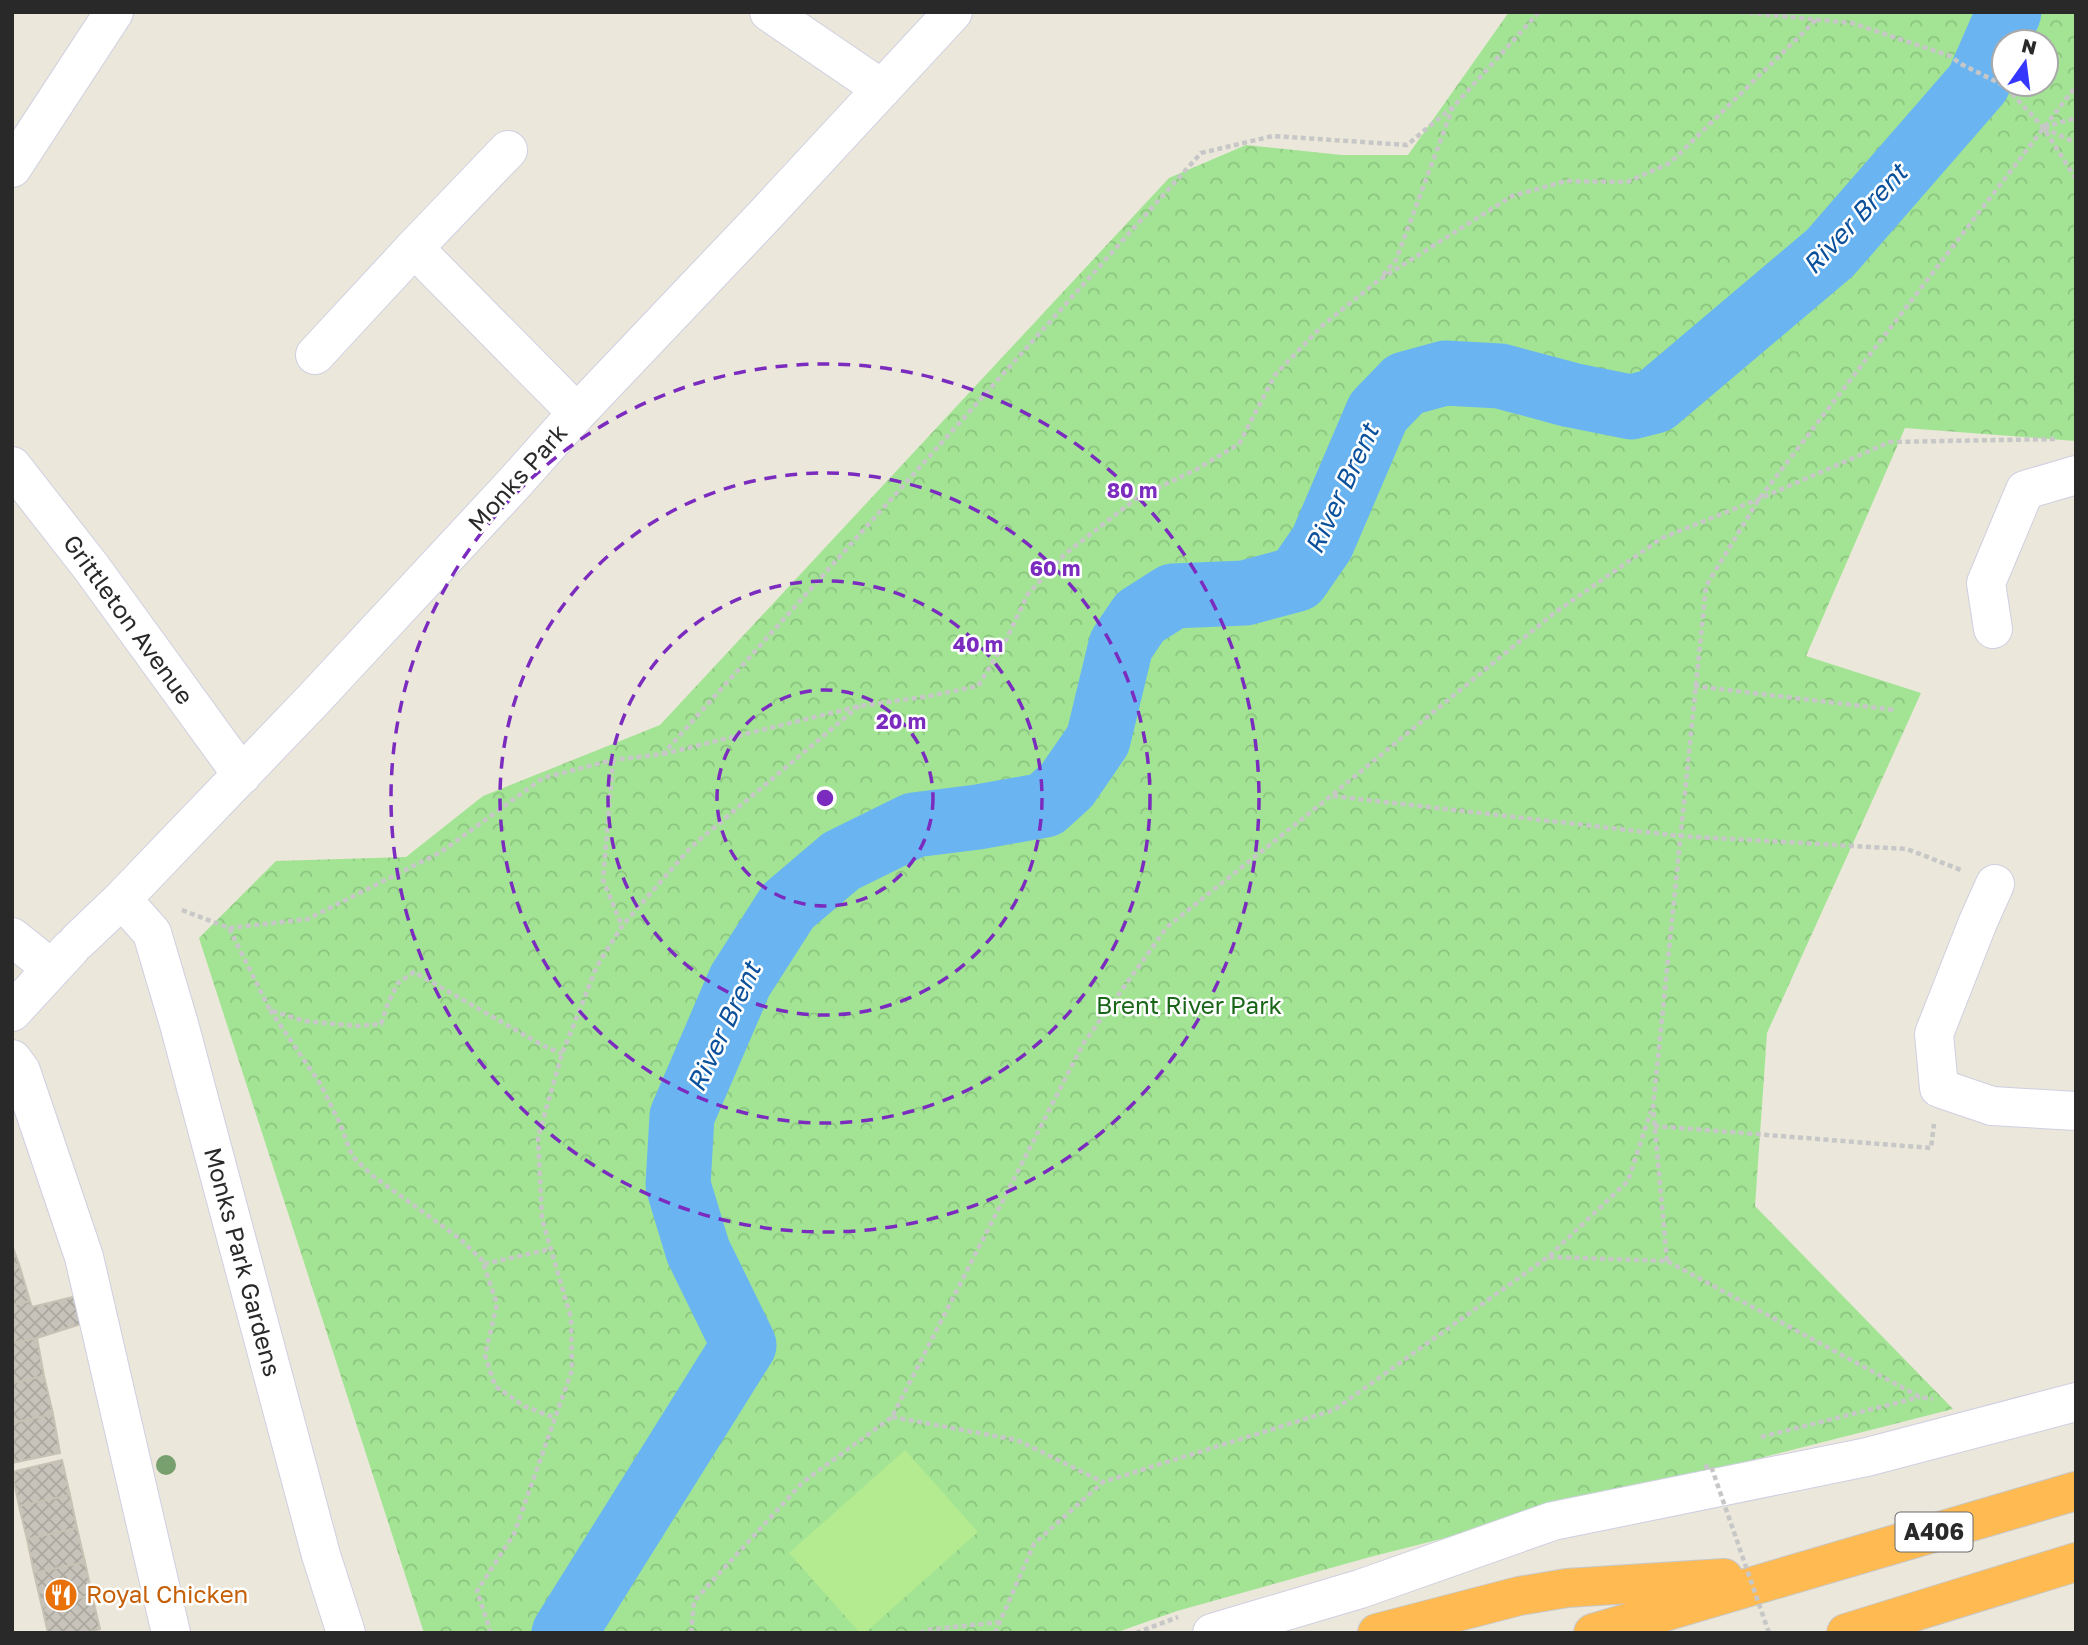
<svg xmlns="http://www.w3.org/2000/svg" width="2088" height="1645" font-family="'Golos Text',sans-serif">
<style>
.forest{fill:url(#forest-crowns);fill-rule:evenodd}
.pitch{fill:#b4eb90}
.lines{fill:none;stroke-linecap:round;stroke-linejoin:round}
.river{stroke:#6ab5f1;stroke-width:65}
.building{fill:url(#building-cross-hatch);stroke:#c7c3b4;stroke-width:2}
.minor-casing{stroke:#cfcfe2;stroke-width:40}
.highway-casing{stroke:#c7c7c7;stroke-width:40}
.path{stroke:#c7c7c7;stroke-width:4.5;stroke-dasharray:5 3.5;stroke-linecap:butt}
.minor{stroke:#fff;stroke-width:38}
.highway{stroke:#ffbb51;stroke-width:38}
.path-bridge{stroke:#c7c7c7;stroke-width:4.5;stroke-dasharray:5 3.5;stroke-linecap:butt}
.tree{fill:#78a06f}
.ring{fill:none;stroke:#7b2cbf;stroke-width:3.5;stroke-dasharray:12 9}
.labels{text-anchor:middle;stroke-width:5;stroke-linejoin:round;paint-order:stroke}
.shield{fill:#fff;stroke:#696969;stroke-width:2}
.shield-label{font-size:23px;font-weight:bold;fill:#292929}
.street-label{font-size:24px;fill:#292929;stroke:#fff}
.park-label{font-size:24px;fill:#1a6618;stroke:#fff}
.food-label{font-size:24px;fill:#c56008;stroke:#fff;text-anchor:start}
.water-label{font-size:26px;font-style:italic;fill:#0b509b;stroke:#fff}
.centre{fill:#7b2cbf;stroke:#fff;stroke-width:3.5}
.ring-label{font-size:21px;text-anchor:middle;font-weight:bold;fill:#7b2cbf;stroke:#fff;stroke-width:5;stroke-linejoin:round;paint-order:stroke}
</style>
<defs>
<pattern id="forest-crowns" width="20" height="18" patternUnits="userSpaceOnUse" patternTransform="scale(1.75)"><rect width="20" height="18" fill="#a2e494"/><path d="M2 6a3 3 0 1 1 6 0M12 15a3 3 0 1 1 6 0" fill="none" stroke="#8cc480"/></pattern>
<pattern id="building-cross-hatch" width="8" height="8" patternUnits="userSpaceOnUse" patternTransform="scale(1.75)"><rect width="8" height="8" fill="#c7c3ba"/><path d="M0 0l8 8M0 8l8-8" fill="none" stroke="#aba8a0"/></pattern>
</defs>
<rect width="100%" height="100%" fill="#ebe7da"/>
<path class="forest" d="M1509,12H2076V441L1905,428L1806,656L1921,693L1767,1033L1755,1206L1953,1409L1370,1557L1177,1611L1115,1633H424L199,938L276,861L406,857L483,796L660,725L1169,178L1246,145L1342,155H1408ZM2004,42H2046V84H2004Z"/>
<path class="pitch" d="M905,1450L978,1532L865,1633H860L789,1553Z"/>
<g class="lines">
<path class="river" d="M564,1633L744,1345L698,1251L678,1185L682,1116L740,981L788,906L841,861L914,825L978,817L1045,805L1067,785L1098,740L1121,645L1140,617L1173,596L1245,593L1297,579L1322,543L1378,412L1405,384L1445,373L1500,376L1571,395L1631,407L1655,401L1830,253L1978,83L2009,12"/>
</g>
<path class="building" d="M12,1245L19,1264L12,1266Z
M19,1264L30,1301L12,1305V1266Z
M77,1296L84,1323L37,1338L12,1343V1305L30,1301L32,1307Z
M37,1338L44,1376L12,1383V1343Z
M44,1376L53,1414L12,1423V1383Z
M53,1414L60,1453L12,1463V1423Z
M62,1460L70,1495L19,1506L12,1472Z
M70,1495L77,1528L27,1539L19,1506Z
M77,1528L85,1562L34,1573L27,1539Z
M85,1562L92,1595L42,1607L34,1573Z
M92,1595L100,1629L84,1633H48L42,1607Z"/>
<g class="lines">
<defs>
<path id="minor" d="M769,12L882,89
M508,150L414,248L577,413
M12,168L114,12
M315,355L414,248
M12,466L91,567L242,775
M1993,629L1986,583L2025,490L2076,475
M1995,884L1978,922L1934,1034L1939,1088L1992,1106L2076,1111
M122,899L152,933L179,1024L321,1555L346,1633
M12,937L52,969
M78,941L122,899L313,700L509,489L577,413L766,214L953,12
M12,1012L71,948
M12,1059L21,1071L84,1257L171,1633
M1212,1633L1360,1589L1553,1521L1867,1457L2076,1402"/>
<path id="highway" d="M1377,1633L1519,1596L1567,1588L1724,1578
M1593,1633L2076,1491
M1846,1633L2076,1562"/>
</defs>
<use href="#minor" class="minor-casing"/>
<use href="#highway" class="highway-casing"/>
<path class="path" d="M1740,12L1852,23L1950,56L1961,64L2005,86L2043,127L2076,179
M2044,127L2076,118
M2044,128L2076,143
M1383,275L1396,260L1453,107
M1694,686L1895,710
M663,754L860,706L930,696L978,686L1005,642L1028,594L1065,554L1137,498L1197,469L1239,444L1275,375L1323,325L1379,280L1512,196L1566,181L1627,182L1670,163L1817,19
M613,760L603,880L622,926
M1333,796L1680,836L1907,849L1961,870
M182,910L229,928L270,1010L304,1021L357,1026L381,1024L388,1003L398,983L414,972L542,1045L562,1054
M229,928L308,919L441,852L543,778L613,760L663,754L1201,153L1273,136L1407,145L1454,106L1539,12
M270,1010L321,1085L341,1126L352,1156L373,1176L459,1238L482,1260L497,1304L485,1355L495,1386L524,1406L555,1418
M1654,1126L1931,1148L1934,1124
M1549,1257L1667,1261L1920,1397L1933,1399
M1667,1261L1653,1107L1706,586L1759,499L2076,86
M484,1264L551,1249
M892,1417L1017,1440L1103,1482
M1761,1437L1920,1397
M491,1633L477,1591L514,1534L572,1370L571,1318L542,1219L538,1137L562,1054L597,966L622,926L691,847L859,706
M691,1633L694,1601L803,1482L892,1417L1083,1044L1167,927L1332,795L1553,614L1662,538L1759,499L1890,442L2056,439
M920,1633L926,1630L1001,1622
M995,1633L1034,1544L1103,1482L1334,1410L1548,1257L1628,1181L1651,1111
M1136,1633L1178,1617"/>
<use href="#minor" class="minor"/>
<use href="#highway" class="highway"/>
<path class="path-bridge" d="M1704,1467L1711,1466L1769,1633"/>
</g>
<circle class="tree" cx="166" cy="1465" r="10"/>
<g class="ring">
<circle cx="825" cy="798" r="108"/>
<circle cx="825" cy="798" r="217"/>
<circle cx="825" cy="798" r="325"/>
<circle cx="825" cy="798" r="434"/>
</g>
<defs>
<symbol id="restaurant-disc" viewBox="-11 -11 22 22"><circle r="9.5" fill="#e8710a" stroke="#fff"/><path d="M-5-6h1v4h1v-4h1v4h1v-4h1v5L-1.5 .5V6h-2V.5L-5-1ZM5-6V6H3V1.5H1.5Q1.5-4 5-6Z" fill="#fff"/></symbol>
</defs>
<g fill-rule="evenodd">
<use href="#restaurant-disc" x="42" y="1576" width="38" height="38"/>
</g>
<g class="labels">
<rect class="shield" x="1895.5" y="1512.5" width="77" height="39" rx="5"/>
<g class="shield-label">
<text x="1934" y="1540">A406</text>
</g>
<g class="street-label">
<text transform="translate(518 478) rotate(-48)" y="8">Monks Park</text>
<text transform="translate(128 620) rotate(54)" y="8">Grittleton Avenue</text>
<text transform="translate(242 1262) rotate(75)" y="8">Monks Park Gardens</text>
</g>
<g class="park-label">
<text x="1189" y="1014">Brent River Park</text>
</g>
<g class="food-label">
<text x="86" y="1603">Royal Chicken</text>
</g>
<g class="water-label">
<text transform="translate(1855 219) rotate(-47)" y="9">River Brent</text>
<text transform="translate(1342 489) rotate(-65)" y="9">River Brent</text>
<text transform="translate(724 1027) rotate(-65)" y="9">River Brent</text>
</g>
</g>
<circle cx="825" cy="798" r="10" class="centre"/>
<g class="ring-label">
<text x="1132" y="498">80 m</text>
<text x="1055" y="576">60 m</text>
<text x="978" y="652">40 m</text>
<text x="901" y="729">20 m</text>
</g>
<rect width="2088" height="1645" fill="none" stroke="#292929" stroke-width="28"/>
<g transform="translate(2025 63) rotate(14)"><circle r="33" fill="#ffffff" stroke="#a9a9a9" stroke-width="2"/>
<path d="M0-5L12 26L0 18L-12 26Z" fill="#3537fd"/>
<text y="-10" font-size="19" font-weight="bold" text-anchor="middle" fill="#292929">N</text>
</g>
</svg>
